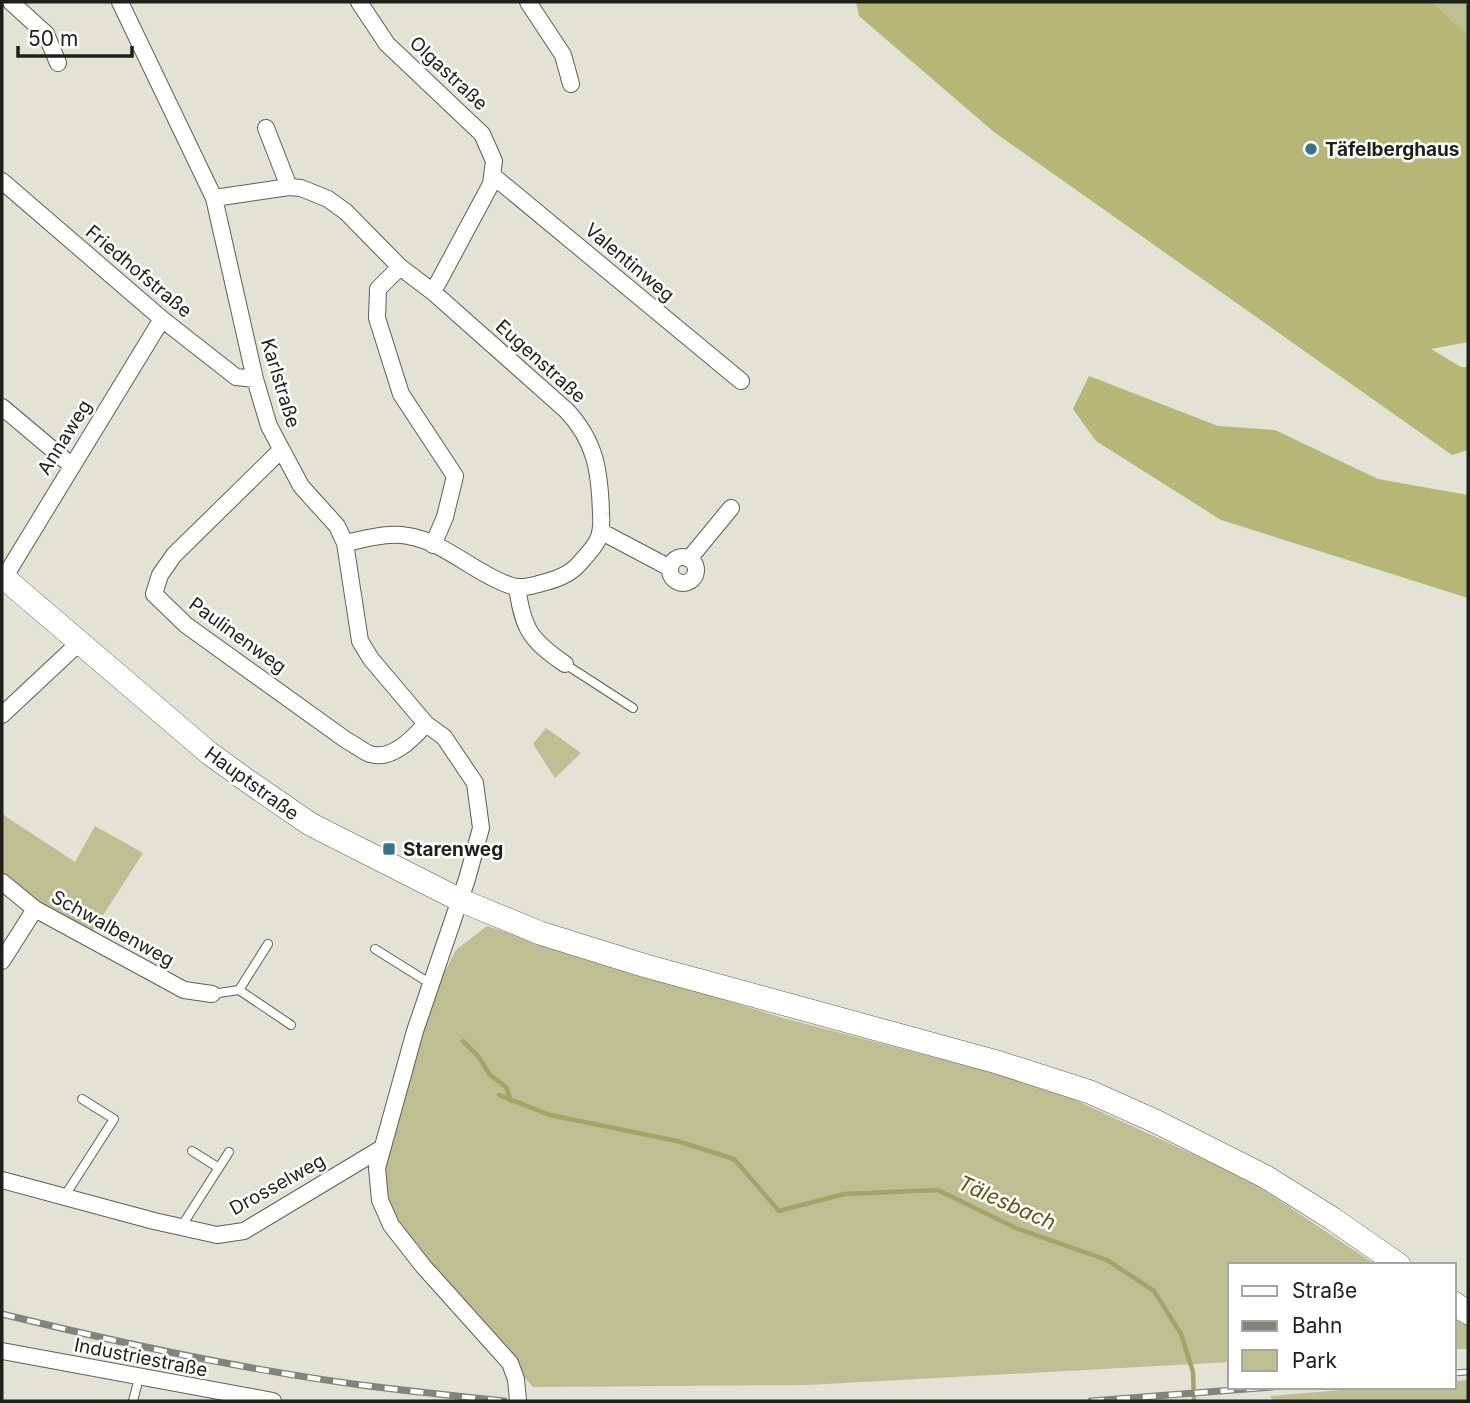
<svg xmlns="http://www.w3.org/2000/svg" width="1470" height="1403" font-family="Inter,sans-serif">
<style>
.green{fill:#bebe93}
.forest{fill:#b6b677}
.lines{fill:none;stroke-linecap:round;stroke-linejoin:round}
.stream{stroke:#a5a466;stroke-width:4.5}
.lane-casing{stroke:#5f5f54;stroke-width:10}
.street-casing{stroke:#5f5f54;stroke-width:18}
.secondary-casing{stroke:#5f5f54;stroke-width:24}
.lane{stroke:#fff;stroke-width:8}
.street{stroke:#fff;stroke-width:16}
.secondary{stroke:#fff;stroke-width:23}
.rail-casing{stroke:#82837a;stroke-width:7}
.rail{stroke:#fff;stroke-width:4.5;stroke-dasharray:13;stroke-linecap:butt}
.poi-dot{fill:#39738c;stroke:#fff;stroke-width:2.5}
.labels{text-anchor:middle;stroke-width:5;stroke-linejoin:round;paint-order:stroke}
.street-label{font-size:19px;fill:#1f201b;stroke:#fff}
.poi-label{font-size:19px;font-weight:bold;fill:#1f201b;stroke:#fff;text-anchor:start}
.water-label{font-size:21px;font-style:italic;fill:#5a580d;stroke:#fff}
</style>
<rect width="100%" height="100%" fill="#e2e2d5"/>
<path class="green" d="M1432,2H1468V35Z
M546,728L581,753L555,778L533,744Z
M2,814L75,862L95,826L143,853L89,937L2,882Z
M487,926L783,1018L1045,1086L1247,1179L1376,1265H1230V1362L808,1385L533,1387L483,1331L378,1198L412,1036L456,950Z
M1454,1317L1468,1326V1349H1454Z
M1468,1380V1401H1273L1270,1396L1377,1387H1454V1381Z"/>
<path class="forest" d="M856,2H1432L1468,35V342L1431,349L1461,367H1468V450L1452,455L994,132L859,16Z
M1089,376L1218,426L1275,430L1378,479L1468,495V598L1221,520L1096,441L1073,409Z"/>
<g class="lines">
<path class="stream" d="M463,1041L478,1056L490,1075L506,1087L511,1101
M499,1095L550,1115L677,1141L734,1159L779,1211L844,1194L938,1190L1016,1228L1107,1260L1154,1291L1181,1334L1193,1372L1194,1401"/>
<defs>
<path id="lane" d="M565,664L633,708
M375,949L431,984
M239,990L268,944
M212,994L239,990L291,1025
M192,1151L219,1168
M64,1197L114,1119L82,1099
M181,1227L229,1152
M133,1401L139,1378"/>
<path id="street" d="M11,2L46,34L58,63
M120,2L214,198L255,379L269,426L301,486L337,526L345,543L360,641L371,659L426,724L444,737L475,783L481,828L467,879L415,1031L377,1168L380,1200L391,1225L423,1266L510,1363L516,1379L518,1401
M359,2L387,44L482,134L494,161L491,184L433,292
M528,2L563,55L571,84
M266,128L289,187
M492,175L741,381
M2,181L162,319L236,377L255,379
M214,198L289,187L301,188L328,199L346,212L400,267L433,292L567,411C596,442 600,473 601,514C603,540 595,546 578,565C570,574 557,579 546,582C534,585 521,590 509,585C476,574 443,541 408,536C387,532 366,539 345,543
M400,267L378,289L377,318L401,394L455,476L445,517L433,545
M2,407L71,465
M281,450L174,555L160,575L154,594L186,625L346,740C354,744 362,751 370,754C392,761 413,738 426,724
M602,532L670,568
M670 570a13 13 0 1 1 26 0a13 13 0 1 1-26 0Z
M689,559L731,508
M4,578L162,319
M517,587C523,629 530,640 565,664
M2,715L80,642
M2,882L35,909L184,990L212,994
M2,961L35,909
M2,1180L154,1221L217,1235L244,1231L382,1148
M2,1351L273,1401"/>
<path id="secondary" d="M2,576L209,753L249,782L310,824L460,900L540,933L646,966L997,1062L1090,1092L1157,1122L1266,1177L1333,1219L1399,1265
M1454,1303L1468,1313"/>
</defs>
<use href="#lane" class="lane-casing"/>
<use href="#street" class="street-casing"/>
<use href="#secondary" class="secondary-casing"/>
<use href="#lane" class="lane"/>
<use href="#street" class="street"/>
<use href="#secondary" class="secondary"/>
<defs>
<path id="rail" d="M2,1314C120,1343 240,1369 361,1385C408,1391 456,1396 504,1401
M1454,1373L1468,1372
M1091,1401L1272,1387"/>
</defs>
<use href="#rail" class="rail-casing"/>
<use href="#rail" class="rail"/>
</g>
<g class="poi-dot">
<circle cx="1311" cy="149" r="7"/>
<rect x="382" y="842" width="14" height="14" rx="3.5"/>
</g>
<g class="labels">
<g class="street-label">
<text transform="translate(449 73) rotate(43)" y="7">Olgastraße</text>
<text transform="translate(630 262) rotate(40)" y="7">Valentinweg</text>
<text transform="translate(139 271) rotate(40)" y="7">Friedhofstraße</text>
<text transform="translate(541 361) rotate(42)" y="7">Eugenstraße</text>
<text transform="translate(281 383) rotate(73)" y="7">Karlstraße</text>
<text transform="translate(64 437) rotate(-58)" y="7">Annaweg</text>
<text transform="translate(238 635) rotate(36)" y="7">Paulinenweg</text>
<text transform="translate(252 783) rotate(36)" y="7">Hauptstraße</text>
<text transform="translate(113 928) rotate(29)" y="7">Schwalbenweg</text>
<text transform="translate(277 1184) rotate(-29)" y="7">Drosselweg</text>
<text transform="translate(141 1357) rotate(11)" y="7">Industriestraße</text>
</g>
<g class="poi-label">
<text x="1325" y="156">Täfelberghaus</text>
<text x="403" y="856">Starenweg</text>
</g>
<g class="water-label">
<text transform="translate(1007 1203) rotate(24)" y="7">Tälesbach</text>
</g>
</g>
<rect width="1470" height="1403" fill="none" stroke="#1f201b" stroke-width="7"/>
<rect x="1228" y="1263" width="228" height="126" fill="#ffffff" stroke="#a5a6a4" stroke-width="2"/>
<rect x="1242" y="1286" width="35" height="10" fill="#ffffff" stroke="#a5a6a4" stroke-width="2"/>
<text x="1292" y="1298" font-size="21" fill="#1f201b">Straße</text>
<rect x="1242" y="1321" width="35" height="10" fill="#82837a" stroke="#a5a6a4" stroke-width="2"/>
<text x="1292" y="1333" font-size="21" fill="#1f201b">Bahn</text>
<rect x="1242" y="1350" width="35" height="21" fill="#bebe93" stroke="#a5a6a4" stroke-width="2"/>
<text x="1292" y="1368" font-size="21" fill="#1f201b">Park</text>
<path d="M18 46v10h114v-10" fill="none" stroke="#1f201b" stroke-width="3.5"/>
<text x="28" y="46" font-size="21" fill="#1f201b" stroke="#ffffff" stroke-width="5" paint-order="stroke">50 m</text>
</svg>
